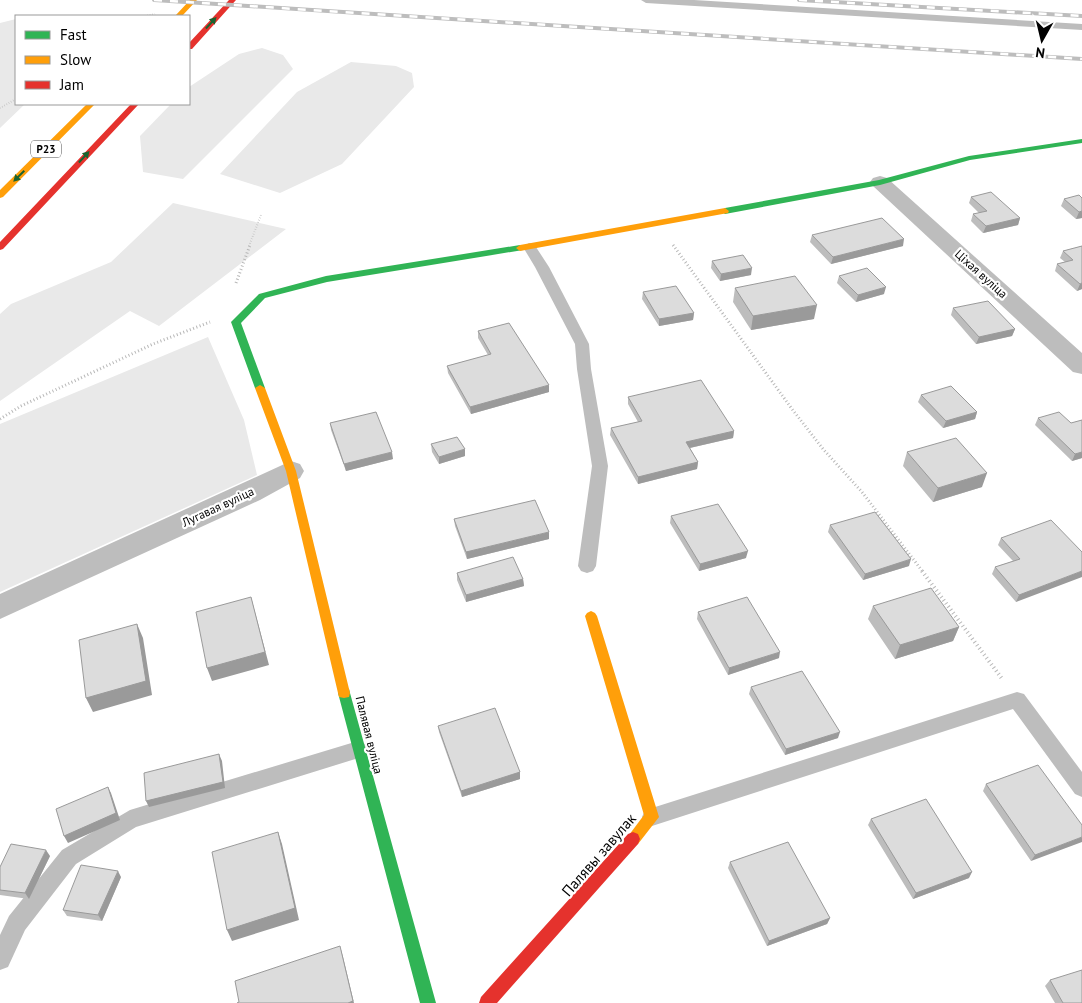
<svg xmlns="http://www.w3.org/2000/svg" width="1082" height="1003" font-family="'PT Sans',sans-serif">
<style>
.green{fill:#e9e9e9}
.lines{fill:none;stroke-linecap:round;stroke-linejoin:round}
.path-far2{stroke:#b8b8b8;stroke-width:2;stroke-dasharray:0.5 2;stroke-linecap:butt}
.path-far1{stroke:#b8b8b8;stroke-width:3;stroke-dasharray:1 2.5;stroke-linecap:butt}
.path{stroke:#b8b8b8;stroke-width:4;stroke-dasharray:1 3;stroke-linecap:butt}
.lane{fill:#bdbdbd;fill-rule:evenodd}
.street{fill:#bdbdbd;fill-rule:evenodd}
.fast{fill:#30b455;fill-rule:evenodd}
.slow{fill:#ff9f0a;fill-rule:evenodd}
.jam{fill:#e5322d;fill-rule:evenodd}
.rail-casing{stroke:#bdbdbd;stroke-width:4}
.rail{stroke:#fff;stroke-width:2.5;stroke-dasharray:8;stroke-linecap:butt}
.wall{fill:#bdbdbd}
.shaded-wall{fill:#9a9a9a}
.building{fill:#dcdcdc;stroke:#9a9a9a}
.oneway{fill:#1a632f}
.labels{text-anchor:middle;stroke-width:4.5;stroke-linejoin:round;paint-order:stroke}
.shield{fill:#fff;stroke:#4c4c4c;stroke-width:1}
.shield-label{font-size:11px;font-weight:bold;fill:#000}
.street-label{font-size:12px;fill:#000;stroke:#fff}
.near-street-label{font-size:15px;fill:#000;stroke:#fff}
</style>
<rect width="100%" height="100%" fill="#fff"/>
<path class="green" d="M16,19V104H25L0,128V23Z
M262,48L283,55L293,69L183,179L143,172L140,136L171,104H189V87L239,54Z
M351,62L396,66L412,73L414,87L342,164L280,193L220,174L297,92Z
M173,203L286,229L159,326L130,311L0,401V314L11,304L111,262Z
M208,337L244,420L257,475L0,592V424Z"/>
<g class="lines">
<path class="path-far2" d="M145,16L155,14
M0,108L16,99
M249,246L261,215"/>
<path class="path-far1" d="M673,245L792,409L823,449L862,492L923,572
M236,283L250,245
M0,419L21,406L153,344L210,322"/>
<path class="path" d="M922,571L1003,680"/>
<path class="lane" d="M641,0H694L1082,24V30L646,3Z
M529,243L534,244L549,267L589,344L591,369L608,466L596,566L593,571L587,573L581,571L578,566L592,466L577,369L575,344L535,267L523,247Z
M1017,692L1024,694L1082,772V797L1075,794L1013,709L652,826L645,824L642,817L645,810L652,808Z
M358,741L365,744L368,750L365,756L136,827L76,864L25,930L8,967L0,970V935L9,916L62,850L130,810Z"/>
<path class="street" d="M880,176L887,178L1082,353V374L1073,372L873,186L870,182L873,178Z
M291,461L300,464L304,471L300,478L260,500L0,619V594Z"/>
<path class="fast" d="M1082,139V143L970,160L880,185L725,214L721,211L725,208L879,180L969,156Z
M520,245L524,248L523,250L327,282L265,298L241,323L265,388L260,391L255,388L231,322L259,294L326,276Z
M344,688L349,689L350,693L436,1003H420L338,693L339,689Z"/>
<path class="slow" d="M190,0H197L182,16H175Z
M87,104H95L3,197L0,198V190Z
M725,208L729,211L728,213L520,251L516,248L520,245Z
M260,385L265,388L296,471L350,693L349,697L344,698L339,697L338,693L286,471L255,388Z
M591,611L595,613L597,616L659,817L638,844L633,846L628,844L626,839L644,815L585,616L587,613Z"/>
<path class="jam" d="M229,0H236L192,49H189V43Z
M131,104H139L3,249L0,250V242Z
M633,832L638,834L640,839L638,844L497,1003H479L481,997L628,834Z"/>
<defs>
<path id="rail" d="M154,0L1082,59
M799,0L1082,16"/>
</defs>
<use href="#rail" class="rail-casing"/>
<use href="#rail" class="rail"/>
</g>
<path class="wall" d="M971,197L1020,218L1018,225L983,233L971,221L973,214L979,213L969,203Z
M1082,198V218L1076,219L1061,206L1064,199Z
M812,235L903,246L831,264L810,242Z
M1082,246V289L1077,291L1055,271L1057,264L1065,262L1060,258L1063,251Z
M712,261L751,275L720,281L711,268Z
M839,276L884,294L856,302L837,283Z
M735,288L814,319L751,330L733,302Z
M643,292L694,313L693,320L659,326L642,299Z
M953,308L1015,329L1012,336L976,344L951,315Z
M478,331L549,392L471,414L448,373L447,366L488,355L478,338Z
M921,395L977,412L975,419L943,428L918,402Z
M628,397L734,431L733,438L690,448L698,462L697,469L638,484L610,435L611,428L638,422L628,404Z
M1038,418L1071,423L1082,420V458L1072,461L1035,425Z
M330,423L393,459L346,471L331,430Z
M431,444L465,456L439,464L432,452Z
M907,452L982,487L933,502L903,466Z
M671,516L746,558L699,571L670,523Z
M454,519L549,539L467,559L455,526Z
M830,525L909,566L863,580L828,532Z
M1001,538L1082,552L1016,602L992,574L995,567L1013,561L998,545Z
M457,573L523,579L524,586L466,602L457,580Z
M873,606L959,627L953,641L895,659L868,619Z
M698,612L779,658L728,675L697,619Z
M751,687L838,738L785,755L749,694Z
M438,726L520,772V779L462,797L439,732Z
M986,784L1082,825L1031,861L983,791Z
M871,819L969,878L913,899L868,825Z
M50,856L29,899L0,895V867Z
M730,862L830,918L827,924L767,946L728,868Z
M121,877L102,921L67,916L63,910Z
M1050,980L1082,1003H1055L1045,986Z"/>
<path class="shaded-wall" d="M1082,211V218L1076,219L1079,212Z
M1020,218L1018,225L983,233L986,226Z
M904,239L903,246L831,264L833,257Z
M752,268L751,275L720,281L721,274Z
M1082,283V289L1077,291L1080,284Z
M886,287L884,294L856,302L858,295Z
M817,305L814,319L751,330L753,316Z
M694,313L693,320L659,326V319Z
M1015,329L1012,336L976,344L979,337Z
M549,385V392L471,414L470,407Z
M977,412L975,419L943,428L946,421Z
M734,431L733,438L685,449L686,442Z
M465,449V456L439,464V457Z
M392,452L393,459L346,471L344,464Z
M1082,452V458L1072,461L1075,454Z
M698,462L697,469L638,484V477Z
M987,473L982,487L933,502L938,488Z
M549,532V539L467,559L466,552Z
M748,551L746,558L699,571L700,564Z
M911,559L909,566L863,580L865,574Z
M1082,571V577L1016,602L1019,595Z
M523,579L524,586L466,602V595Z
M251,597L269,665L212,681L207,668Z
M137,624L143,638L152,695L93,712L86,698Z
M959,627L953,641L895,659L900,645Z
M780,652L779,658L728,675L729,668Z
M840,732L838,738L785,755L786,749Z
M219,754L222,761L225,788L149,807L146,801Z
M520,772V779L462,797L461,791Z
M108,787L111,793L120,820L68,843L64,836Z
M278,832L282,844L299,920L232,941L227,930Z
M1082,837V842L1031,861L1035,855Z
M46,850L50,856L29,899L25,893Z
M118,871L121,877L102,921L98,915Z
M972,872L969,878L913,899L916,893Z
M830,918L827,924L767,946L769,941Z
M340,946L343,957L354,1003H348Z"/>
<path class="building" d="M991,192L1020,218L986,226L973,214L987,211L971,197Z
M1079,195L1082,198V211L1079,212L1064,199Z
M882,218L904,239L833,257L812,235Z
M1082,246V283L1080,284L1057,264L1073,260L1063,251Z
M743,255L752,268L721,274L712,261Z
M867,268L886,287L858,295L839,276Z
M795,276L817,305L753,316L735,288Z
M676,286L694,313L659,319L643,292Z
M988,301L1015,329L979,337L953,308Z
M509,323L549,385L470,407L447,366L491,354L478,331Z
M701,380L734,431L686,442L698,462L638,477L611,428L642,421L628,397Z
M951,386L977,412L946,421L921,395Z
M376,412L392,452L344,464L330,423Z
M1059,412L1071,423L1082,420V452L1075,454L1038,418Z
M457,437L465,449L439,457L431,444Z
M956,438L987,473L938,488L907,452Z
M535,500L549,532L466,552L454,519Z
M718,504L748,551L700,564L671,516Z
M875,512L911,559L865,574L830,525Z
M1051,520L1082,552V571L1019,595L995,567L1020,559L1001,538Z
M513,557L523,579L466,595L457,573Z
M931,588L959,627L900,645L873,606Z
M251,597L265,652L207,668L196,612Z
M747,597L780,652L729,668L698,612Z
M137,624L146,681L86,698L79,640Z
M802,671L840,732L786,749L751,687Z
M495,708L520,772L461,791L438,726Z
M219,754L223,782L146,801L144,773Z
M1038,765L1082,825V837L1035,855L986,784Z
M108,787L116,813L64,836L56,809Z
M926,799L972,872L916,893L871,819Z
M278,832L295,908L227,930L212,852Z
M788,842L830,918L769,941L730,862Z
M11,844L46,850L25,893L0,890V867Z
M81,865L118,871L98,915L63,910Z
M340,946L353,1001L348,1003H237L239,1002L235,981Z
M1082,970V1003H1063L1050,980Z"/>
<defs><path id="oneway-solid" d="M-6-.8H1V-3.2L6.5 0L1 3.2V.8H-6Z" transform="scale(1.25)"/></defs>
<g class="oneway">
<use href="#oneway-solid" transform="translate(211 23) rotate(-47)"/>
<use href="#oneway-solid" transform="translate(84 157) rotate(-47)"/>
<use href="#oneway-solid" transform="translate(19 176) rotate(135)"/>
</g>
<g class="labels">
<rect class="shield" x="31" y="140.5" width="30" height="17" rx="4"/>
<g class="shield-label">
<text x="46" y="153">Р23</text>
</g>
<g class="street-label">
<text transform="translate(981 274) rotate(42)" y="4">Ціхая вуліца</text>
<text transform="translate(218 507) rotate(-25)" y="4">Лугавая вуліца</text>
<text transform="translate(369 735) rotate(76)" y="4">Палявая вуліца</text>
</g>
<g class="near-street-label">
<text transform="translate(599 855) rotate(-49)" y="5">Палявы завулак</text>
</g>
</g>
<rect x="15" y="15" width="175" height="90" fill="#ffffff" stroke="#999999"/>
<rect x="25" y="31" width="25" height="8" fill="#30b455" stroke="#999999"/>
<text x="60" y="40" font-size="15" fill="#000000">Fast</text>
<rect x="25" y="56" width="25" height="8" fill="#ff9f0a" stroke="#999999"/>
<text x="60" y="65" font-size="15" fill="#000000">Slow</text>
<rect x="25" y="81" width="25" height="8" fill="#e5322d" stroke="#999999"/>
<text x="60" y="90" font-size="15" fill="#000000">Jam</text>
<g transform="translate(1042 40) rotate(188)" stroke="#ffffff" stroke-width="4" paint-order="stroke">
<path d="M0-4L9 19L0 12L-9 19Z" fill="#000000"/>
<text y="-8" font-size="14" font-weight="bold" text-anchor="middle" fill="#000000">N</text>
</g>
</svg>
